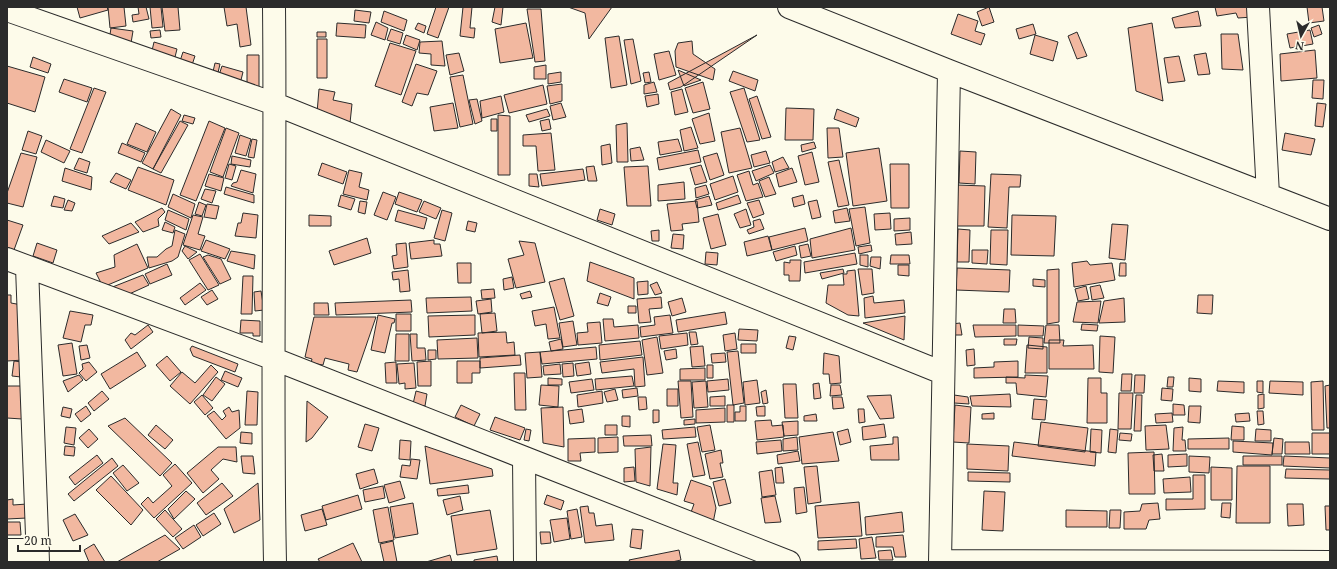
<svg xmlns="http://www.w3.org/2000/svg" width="1337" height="569" font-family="'Noto Serif',serif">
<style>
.building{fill:#f2b8a0;stroke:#2b2b2b}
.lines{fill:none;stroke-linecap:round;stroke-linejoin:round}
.minor-casing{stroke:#2b2b2b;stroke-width:24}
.minor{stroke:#fdfbea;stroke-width:22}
</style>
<rect width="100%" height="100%" fill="#fdfbea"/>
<path class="building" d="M77,7H107L108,10L80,18Z
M108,7H124L126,26L110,28Z
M138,7H146L149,19L133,22L132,15L139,14Z
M150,7H161L163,27L152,28Z
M162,7H178L180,30L165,31Z
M224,7H246L251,45L240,47L237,24L227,26Z
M436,7H449L438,38L427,34Z
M463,7H472L470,28H475L474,38L460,36Z
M495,7H503L501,25L492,22Z
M568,7H612L589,39L585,13Z
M989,7L994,22L982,26L977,12Z
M1215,7H1252L1253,17L1238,18L1236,13L1217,16Z
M1307,7H1322L1324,21L1309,23Z
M527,9H541L545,61L535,62Z
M355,10L371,12L369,23L354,21Z
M384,11L407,20L404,31L381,22Z
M1198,11L1201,26L1175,28L1172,18Z
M958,14L978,21L975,31L985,34L981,45L951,34Z
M376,22L388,28L385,40L371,35Z
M337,23L366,25L365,38L336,36Z
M418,23L426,26L424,33L415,29Z
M526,23L533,58L500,63L495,29Z
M1152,23L1163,101L1136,91L1128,28Z
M1033,24L1036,34L1019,39L1016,29Z
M1319,25L1322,34L1314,37L1311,28Z
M111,28L133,31L131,43L109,41Z
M391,29L403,33L400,44L387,40Z
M160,30L161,37L151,38L150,31Z
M1310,30L1313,44L1290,48L1287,34Z
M317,32H326V37H317Z
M1077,32L1087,56L1077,59L1068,36Z
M1221,34H1238L1243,70L1222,69Z
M406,35L420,40L417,50L403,44Z
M757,35L681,87L670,90L668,83Z
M1035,35L1058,42L1053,61L1030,54Z
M619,36L627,85L611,88L605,38Z
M317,39H327V78H317Z
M633,39L641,81L631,84L624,40Z
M442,41L445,66L431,65V54L419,53L420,42Z
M692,41L693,54L715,69L713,80L676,67L675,51L678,43Z
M154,42L177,49L174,61L151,55Z
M390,43L416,51L401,95L375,86Z
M1315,50L1317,78L1281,81L1280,54Z
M669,51L676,75L659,80L654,54Z
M183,52L195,56L192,65L180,61Z
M459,53L464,71L450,75L446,55Z
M1206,53L1210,74L1198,75L1194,55Z
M247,55H259V90H247Z
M1179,56L1185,81L1168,83L1164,58Z
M33,57L51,64L48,73L30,67Z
M215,63L220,64L217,77L212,76Z
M416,64L437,71L428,95L417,93L412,106L402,102Z
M546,65V79H534V67Z
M7,66L45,77L35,112L7,103Z
M222,66L243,72L240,84L218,78Z
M678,70L701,80L684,86Z
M733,71L758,80L755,91L729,81Z
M561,72V82L548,84V74Z
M649,72L651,82L645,83L643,73Z
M463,75L473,124L460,127L450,77Z
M64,79L92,88L87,102L59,92Z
M1313,80H1324L1323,99L1312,98Z
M654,82L657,92L644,94V85Z
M703,82L710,109L693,113L685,88Z
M562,84V101L550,104L547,86Z
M543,85L547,104L509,113L504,95Z
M94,88L106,92L82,153L70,149Z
M744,88L760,140L747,142L730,92Z
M319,89L335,92L333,100L352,104L350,123L317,113Z
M682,89L688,112L675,115L671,92Z
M658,94L659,104L647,107L645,96Z
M501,96L504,112L482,118L480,101Z
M757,96L771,137L762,139L749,99Z
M477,99L482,121L475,124L469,100Z
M453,103L458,128L434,131L430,107Z
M561,103L566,117L553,120L550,106Z
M1317,103L1326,104L1323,127L1315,126Z
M786,108L814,109L813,140H785Z
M171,109L181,115L153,169L142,163Z
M547,109L550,116L529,122L526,115Z
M837,109L859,118L856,127L834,119Z
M709,113L715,141L700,144L692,119Z
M184,115L195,118L193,124L182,121Z
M498,115L510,116V175H498Z
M491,119H497V131H491Z
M549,119L551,129L542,131L540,121Z
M180,121L188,125L161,173L153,169Z
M209,121L225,128L196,201L180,195Z
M136,123L156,132L147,152L127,144Z
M627,123L628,162H617L616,125Z
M691,127L698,148L684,151L680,130Z
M226,128L239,133L223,177L210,172Z
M740,128L752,168L729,173L721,132Z
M827,128H839L843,157L828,158Z
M28,131L42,136L36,154L22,150Z
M551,133L555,170L538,171L536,146H523V135Z
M1285,133L1315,139L1311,155L1282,150Z
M240,135L251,139L246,156L235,153Z
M252,139L257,140L254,158L248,157Z
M678,139L682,151L660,155L658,142Z
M46,140L70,151L64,163L41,152Z
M814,142L816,148L802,152L801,145Z
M122,143L145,153L141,162L118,153Z
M610,144L612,163L602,165L601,146Z
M640,147L644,160L631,161L630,149Z
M879,148L887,201L853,206L846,153Z
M698,150L701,162L659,170L657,158Z
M766,151L770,163L754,167L751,155Z
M960,151L976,152L975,184L959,183Z
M812,152L819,182L805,185L798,156Z
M21,153L37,157L23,207L7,203V193Z
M717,153L724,175L710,180L703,157Z
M232,156L251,160L250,167L231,164Z
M783,157L789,168L775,172L772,162Z
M79,158L90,162L87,173L74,169Z
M839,160L849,205L838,207L828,162Z
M322,163L347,172L343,184L318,175Z
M229,164L236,166L232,180L225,178Z
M890,164H909V208H891Z
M701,165L707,182L695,185L690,168Z
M770,165L774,173L756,181L752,171Z
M594,166L597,181H588L586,167Z
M648,166L651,206H627L624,167Z
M138,167L174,180L166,205L128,190Z
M65,168L92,177L91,190L62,181Z
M792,168L797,182L779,187L776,174Z
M583,169L585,180L542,186L540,174Z
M241,170L256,174L253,193L231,186L233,183L237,182Z
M349,170L362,173L359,187L369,190L367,200L343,194Z
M749,171L753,185L758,183L763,197L746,201L737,175Z
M116,173L131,180L126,189L110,182Z
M209,174L224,178L221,191L205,186Z
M529,174H537L539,187L529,186Z
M991,174L1021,175L1020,187H1009L1007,228L988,227Z
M733,176L738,192L715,200L710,184Z
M769,177L776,194L765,197L759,181Z
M684,182L685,199L658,201V185Z
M706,185L709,194L696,198L695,188Z
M957,185L985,186L984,226H956Z
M226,187L254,195V203L224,194Z
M205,189L216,191L212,203L201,199Z
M383,192L396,197L387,220L374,215Z
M399,192L422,200L417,212L395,204Z
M173,194L195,204L191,218L168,207Z
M341,195L355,199L351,210L338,206Z
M738,195L741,203L718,210L716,203Z
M803,195L805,204L794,207L792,198Z
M54,196L65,199L63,208L51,206Z
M709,196L712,205L697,208L695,200Z
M68,200L75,203L72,211L64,210Z
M759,200L764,214L753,218L747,203Z
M817,200L821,217L812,219L808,202Z
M360,201L367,202L365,214L358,212Z
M424,201L441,208L436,219L419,212Z
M697,201L699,222L682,224L683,230L671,231L667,204Z
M199,202L206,205L202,216L195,214Z
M207,204L219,206L216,219L204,217Z
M865,207L870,243L856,246L849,209Z
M162,208L165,212L158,219L159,226L143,232L135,222Z
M847,208L850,221L835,223L833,211Z
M600,209L615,214L612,225L597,220Z
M746,209L751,225L740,228L734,214Z
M168,210L189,219L186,230L165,220Z
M398,210L427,218L424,229L395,221Z
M442,210L452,213L445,241L434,238Z
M243,213L258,215L256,238L235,236L238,223H241Z
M890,213L891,229L875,230L874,214Z
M718,214L726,245L711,249L703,218Z
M193,215L203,217L198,234L205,236L200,250L183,245Z
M309,215L331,216V226H309Z
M1012,215L1056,216L1054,256L1011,255Z
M910,218V230L894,231V219Z
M760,219L764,229L749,234L747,230L754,227L753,221Z
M7,220L23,225L14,250L7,247Z
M468,221L477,223L475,232L466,230Z
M165,222L175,227L173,233L162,230Z
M131,223L139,232L109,244L102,236Z
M1112,224L1128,225L1125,260L1109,258Z
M805,228L808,241L772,250L769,237Z
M851,228L855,250L812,258L810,239Z
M958,229L970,230L969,262H957Z
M175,230L185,234L178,257L172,261L149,268L147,257H157L166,249L172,246Z
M659,230V241H652L651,231Z
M991,230H1008L1007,265L990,264Z
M911,232L912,244L896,245L895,234Z
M673,234L684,235L683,249L671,248Z
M768,236L772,250L747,256L744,242Z
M367,238L371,253L334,265L329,251Z
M206,240L230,249L225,259L201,251Z
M434,240V244H440L442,256L411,259L409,243Z
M519,241L535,243L545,282L516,288L508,259L524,255Z
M37,243L57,250L53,263L33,256Z
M406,243L408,267L394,269L392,256L397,255L396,244Z
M137,244L148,268L103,287L96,273L115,267L114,255Z
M808,244L811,256L801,258L799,246Z
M871,245L872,251L859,254L858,247Z
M185,246L197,252L188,259L182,251Z
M795,246L797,255L776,261L773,252Z
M972,250H988L987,264L972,263Z
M231,251L255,255L254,269L227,261Z
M706,252L718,253L717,265L705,264Z
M855,253L857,264L805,273L804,262Z
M200,254L219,285L208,290L189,260Z
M208,255L221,259L231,279L220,284L203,257Z
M860,255H868V267L860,265Z
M891,255H909L910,264H890Z
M871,257H881L880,269L870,266Z
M790,260H801L800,281H789V275H784V262L790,263Z
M1087,261L1090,265L1112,263L1115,280L1074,287L1072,263Z
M590,262L634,278V299L587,281Z
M457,263H471V283H458Z
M1120,263H1126V276H1119Z
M167,264L172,275L150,284L145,274Z
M898,265H909V276L898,275Z
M957,268L1010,270L1009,292L956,290Z
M843,269L844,273L822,279L820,273Z
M858,269H872L874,293L862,295Z
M1059,269V322L1047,324V270Z
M408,270L410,291L400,292L399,279L393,280L392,272Z
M855,270L859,316L848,315L826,303L828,285H844L843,274H847V271Z
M143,275L149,285L127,295L110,288Z
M243,276H253L252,314H241Z
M512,277L514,288L504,290L503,279Z
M564,278L574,316L560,320L549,282Z
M1033,279L1045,280V287L1033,286Z
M648,281V294L638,295L637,282Z
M657,282L662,293L655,295L650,285Z
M200,283L206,290L185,305L180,298Z
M1100,285L1104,298L1092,300L1090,287Z
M1086,286L1089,299L1078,301L1075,289Z
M494,289L495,298L482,299L481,290Z
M212,290L218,299L207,305L201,297Z
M261,291L264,310L255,311L254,292Z
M530,291L532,297L522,299L520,294Z
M600,293L611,297L608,306L597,303Z
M7,295H11V303L22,305L24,360L7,361Z
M1198,295H1213L1212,314L1197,313Z
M873,296L874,303L904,300L905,313L865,318L864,298Z
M471,297L472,311L427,313L426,298Z
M661,297L662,308L649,309L651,322L639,323L637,299Z
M682,298L686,312L672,316L668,302Z
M1124,298L1125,322L1099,323L1104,301Z
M491,299L492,312L478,314L476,301Z
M411,300L412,312L336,315L335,303Z
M1101,301L1098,323L1073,322L1077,302Z
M314,303H328L329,315H314Z
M628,306H636V313H628Z
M554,307L560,338L548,339L546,324L535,326L532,311Z
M1004,309H1015L1016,323H1003Z
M70,311L93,315L91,325H85L81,342L63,338Z
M725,312L727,324L678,332L676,320Z
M495,313L497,331L482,333L480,314Z
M396,314H411V331H396Z
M378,315L395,319L394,323H392L385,353L371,350Z
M475,315V335L429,337L428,316Z
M670,315L673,333L641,337L640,327L655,325L654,317Z
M905,316L904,340L863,323Z
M314,317H376L357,372L348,370L349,364L325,358L323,365L311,363L312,359L305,357Z
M603,319H613L614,327L638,325L639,338L605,341Z
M241,320L260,321V336H253V333H240Z
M573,321L577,345L563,347L559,323Z
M600,322L602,343L578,345L577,333L588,332L587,323Z
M960,323L962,335H953L952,324Z
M1082,324L1098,325L1097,331L1081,330Z
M148,325L153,332L131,349L125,340L131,333L135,335Z
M973,325H1016V336L975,337Z
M1018,325L1044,326L1043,336H1018Z
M1046,325H1059L1060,343H1044Z
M739,329L758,330L757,341L738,340Z
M506,332L507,343L514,342L515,355L479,357L478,333Z
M689,332H696L698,344L691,345Z
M687,333L688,345L661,349L659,336Z
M735,333L737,349L725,351L723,335Z
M396,334H409V361H395Z
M410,334H417V348H425L426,360L412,361Z
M789,336L796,337L793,350L786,348Z
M1100,336L1115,337L1113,373L1099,372Z
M657,337L663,373L647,375L642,340Z
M1029,337L1043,338V349L1028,348Z
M477,338L478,358L438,359L437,340Z
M561,339L563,349L551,351L549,342Z
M1004,339H1017L1016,345H1004Z
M1049,340H1064L1063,346L1093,345L1094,369H1049Z
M640,341L642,355L600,360L599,345Z
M72,343L77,374L63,376L58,345Z
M741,344H756V353H741Z
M87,345L90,358L81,360L79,346Z
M1027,345L1047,347V373H1025Z
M192,346L238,364L235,372L193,356L190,349Z
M703,346L705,366L692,367L690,347Z
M596,347L597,359L542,364L540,352Z
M676,349L677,358L666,360L664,351Z
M974,349L975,365L967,366L966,350Z
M428,350H436V359L428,360Z
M738,351L744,403L733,405L727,352Z
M137,352L146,366L110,389L101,374Z
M540,352L542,377L527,378L525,353Z
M725,353L726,362L712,363L711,354Z
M824,353L839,356L841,383L830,384L829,374H823Z
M520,355L521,365L480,368V358Z
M167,356L181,372L170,381L156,365Z
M643,357L645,386L635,387L634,369L602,373L600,362Z
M14,361L22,362L21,377L12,376Z
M431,361V386H418L417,362Z
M457,361H480V373H472V383H457Z
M1018,361V377L974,378V368L994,367V362Z
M89,362L97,372L86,381L79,373L83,369L82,364Z
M396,362L397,383H386L385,363Z
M589,362L591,374L577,376L575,364Z
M414,363L416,388L405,389V383L399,384L397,364Z
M573,363L574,376L563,377L562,364Z
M560,364L561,374L544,375L543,366Z
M211,365L218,372L190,404L170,386L182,372L195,383Z
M707,365H713V378H707Z
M705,368V380H680V369Z
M225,371L242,378L238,387L221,380Z
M514,373H525L526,410H515Z
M1122,374H1132L1131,391H1121Z
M79,375L83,380L68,392L63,381Z
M1025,375L1048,376L1046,397L1017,394L1016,383H1006V377L1025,378Z
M1135,375H1145L1144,393H1134Z
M632,376L634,386L596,390L595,379Z
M216,377L225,384L212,401L203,395Z
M1168,377H1174L1173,387H1167Z
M548,378L562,379V385H548Z
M1088,378H1101V393H1107V423H1087Z
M1189,378L1201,379V392L1189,391Z
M592,379L594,390L571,393L569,382Z
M728,379L729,390L708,392L707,381Z
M757,380L760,403L745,405L743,382Z
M678,381H691L693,417L681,418Z
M706,381L708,407L694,408L692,382Z
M1218,381L1244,382V393L1217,391Z
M1257,381H1263V393L1257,392Z
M1270,381L1303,382V395L1269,393Z
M1323,381L1324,430H1312L1311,382Z
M819,383L821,398L814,399L813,384Z
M783,384H796L798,418H785Z
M541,385L559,386L558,407L539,405Z
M831,385H840L842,395L830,396Z
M1330,385V428H1327L1325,386Z
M7,386H24L22,419L7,418Z
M637,388L638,396L623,398L622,390Z
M1162,388L1173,389L1172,401L1161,400Z
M615,389L618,400L607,402L604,392Z
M667,389H678V406H667Z
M766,390L768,403L763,404L761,392Z
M102,391L109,399L94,411L88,403Z
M247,391L258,392L257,425H245Z
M416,391L427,394L425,406L413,404Z
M602,391L603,403L578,407L577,395Z
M1119,393H1133L1131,429H1118Z
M1010,394L1011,407L972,406L970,396Z
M1264,394V408L1258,409V395Z
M202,395L213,408L205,415L194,402Z
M891,395L894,418L880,419L867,396Z
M954,395L968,397L969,404L954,403Z
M1136,395H1142L1141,431H1134Z
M725,396V406H710V397Z
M638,397H646L647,409L639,410Z
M832,397H842L844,408L833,409Z
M1034,399L1047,400L1045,420L1032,419Z
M307,401L328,417L312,438L306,442Z
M1173,404L1184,405L1185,415H1173Z
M461,405L480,414L474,426L455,417Z
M727,405H734V422H727Z
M955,405L971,407L969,443L953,442Z
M86,406L91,414L81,422L75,414Z
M740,406H746V421H735V412H740Z
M765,406V416H757L756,407Z
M1189,406H1201L1200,423L1188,422Z
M63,407L72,409L70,418L61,416Z
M229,407L232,412L239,410L240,428L226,439L207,416L214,411L222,420L226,416L223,411Z
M563,407L564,447L543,443L541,408Z
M725,408V422L696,423V410Z
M582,409L584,422L570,424L568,411Z
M858,409H864L865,422L859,423Z
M653,410H659V422L653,423Z
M1257,411H1263L1264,424L1258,425Z
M994,413V419H982V414Z
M1172,413L1173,422L1156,423L1155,414Z
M1249,413L1250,421L1236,422L1235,414Z
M816,414L817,421H804V416Z
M622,416H630V427L622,426Z
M495,417L525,428L520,440L490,430Z
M125,418L172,463L160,476L108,426Z
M695,419V424L684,425V420Z
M771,420L772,426L783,425L784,437L757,440L755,421Z
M798,421V435L784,436L782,422Z
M1041,422L1088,428L1085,452L1038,446Z
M365,424L379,428L372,451L358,447Z
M884,424L886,437L863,440L862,427Z
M156,425L173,440L165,449L148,435Z
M605,425H617V435H605Z
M710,425L715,450L702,452L697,427Z
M1166,425L1169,449L1146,450L1145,426Z
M1232,426L1244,427V440H1231Z
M66,427L76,428L74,445L64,443Z
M695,427L696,437L663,439L662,430Z
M1183,427L1182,440H1185L1186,451H1173L1174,428Z
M89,429L98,439L88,448L79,438Z
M526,429L531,430L529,441L524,440Z
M848,429L851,442L840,445L837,432Z
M1091,429L1102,430L1101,453L1090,452Z
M1110,429L1118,430L1116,453L1108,452Z
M1256,429L1271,430V441H1255Z
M241,432L252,433V444L240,443Z
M833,432L839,461L802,464L799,437Z
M1120,433L1132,434L1131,441L1119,440Z
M1312,433H1330V454H1312Z
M651,435L652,446H624L623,436Z
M618,437V452L598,453V438Z
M797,437L798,450L783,451V439Z
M893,437H898L899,460H871L870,446L893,444Z
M595,438V452L580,453L581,461H568V439Z
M1229,438V449H1188V439Z
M1274,438L1283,439L1282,454H1272Z
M400,440L411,441L410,460L399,459Z
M781,440L782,451L757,454L756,442Z
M1233,441L1273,443L1272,455L1233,452Z
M698,442L705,475L693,477L687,444Z
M1014,442L1096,452L1095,466L1012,456Z
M1285,442H1309L1310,454H1285Z
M663,444L676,445L673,483H678L677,495L657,489Z
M967,444L1009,446L1008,471L967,469Z
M65,446L75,447L74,456L64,455Z
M425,446L492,469L493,476L430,484Z
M218,447H236L237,462L223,459L211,470L219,479L203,493L187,473Z
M651,447L650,486L636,482L635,449Z
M721,450L723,463H720L723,477L710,479L705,454Z
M798,451L800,461L778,464L777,455Z
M1154,452L1155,494H1129L1128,453Z
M1162,454L1164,471H1154L1153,455Z
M1187,454V466L1168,467V455Z
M97,455L103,463L75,485L69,477Z
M241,456H253L255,474L243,473Z
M1189,456L1210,457L1209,473L1189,472Z
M1243,456H1282V465H1243Z
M1284,456L1330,458V468L1283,466Z
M112,458L118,466L74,501L68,494Z
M411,459L420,460L417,479L400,477L402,465L410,466Z
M175,464L192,483L154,518L141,504L148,497L153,503L172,486L163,475Z
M123,465L139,483L127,491L113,473Z
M817,466L821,502L808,504L804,467Z
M1237,466H1270V523H1236Z
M634,467L635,481L624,482V468Z
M782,467L784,483H776L775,468Z
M1211,467L1232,468V500H1211Z
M374,469L378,483L360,489L356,474Z
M1286,469L1330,470V479L1285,478Z
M772,470L776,495L762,497L759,472Z
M968,472L1010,473V482L968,481Z
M1193,475H1205V509L1166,510V499H1193Z
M111,476L143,510L131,525L96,490Z
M1190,477L1191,492L1164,493L1163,479Z
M725,479L731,503L719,506L713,482Z
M691,480L711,487L716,508L713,523L690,515L694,504L684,501Z
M400,481L405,498L389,503L384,485Z
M222,483L233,496L206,515L197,503Z
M258,483L260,520L234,533L224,509Z
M468,485L469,493L438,496L437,489Z
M383,486L385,498L365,502L363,490Z
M804,487L807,512L796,514L794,488Z
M186,491L195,499L174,519L168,509Z
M984,491L1005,492L1003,531L982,530Z
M358,495L362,509L326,520L322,506Z
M547,495L564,501L561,510L544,504Z
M460,496L463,510L447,515L443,500Z
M775,496L781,522L765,523L761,498Z
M13,499V505L27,504V518L7,519V500Z
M859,502L862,536L818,538L815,506Z
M413,503L418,534L395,538L390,507Z
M1158,503L1160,519L1149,520L1146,529H1124V512L1140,511L1142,504Z
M1222,503H1231L1230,518L1221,517Z
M1287,504H1303L1304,525L1288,526Z
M588,506L589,513H594L596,526L612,524L614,540L585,543L580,507Z
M1325,506H1330V530H1326Z
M388,507L394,540L379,543L373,510Z
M322,509L327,525L305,531L301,515Z
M577,509L582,537L571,539L567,511Z
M165,510L182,529L173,537L156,519Z
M490,510L497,549L457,555L451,516Z
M1066,510L1107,511V527H1066Z
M1110,510H1121L1120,528H1109Z
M902,512L904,532L866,535L865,517Z
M214,513L221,524L203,536L196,525Z
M75,514L88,535L73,541L63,520Z
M567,518L570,539L554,542L550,520Z
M7,522H20L21,535H7Z
M194,525L201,537L183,549L175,538Z
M632,529L643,530L641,549L630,547Z
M540,532H550L551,543L541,544Z
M165,535L180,549L157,562H117Z
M903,535L906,557H895L893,547H876V537Z
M872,537L876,558L861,559L859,539Z
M856,539L857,548L818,550V541Z
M393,541L397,562H384L380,544Z
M353,543L362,562H320L318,559Z
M94,544L105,562H89L84,550Z
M679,550L681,560L672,562H630L629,560Z
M891,550L893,560H879L878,551Z
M450,555L452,562H426Z
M497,556L498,562H474V560Z"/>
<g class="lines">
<defs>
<path id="minor" d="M274,7C276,192 271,377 275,562
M789,7L949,71L1330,219
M1258,7L1268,195
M7,10L275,104L943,373
M7,259L274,359L789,562
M27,267L38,562
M524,458L525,562
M7,550H38
M940,561L1330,562
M940,562L949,71"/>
</defs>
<use href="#minor" class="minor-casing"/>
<use href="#minor" class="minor"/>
</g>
<rect width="1337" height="569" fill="none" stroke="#2b2b2b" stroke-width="16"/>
<g transform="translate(1301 36) rotate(188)" stroke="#fdfbea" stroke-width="3" paint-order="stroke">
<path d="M0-3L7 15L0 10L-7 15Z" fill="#2b2b2b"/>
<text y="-6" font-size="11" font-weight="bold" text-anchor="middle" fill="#2b2b2b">N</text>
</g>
<path d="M18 545v6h62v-6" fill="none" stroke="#2b2b2b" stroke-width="2"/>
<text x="24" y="545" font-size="12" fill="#2b2b2b" stroke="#fdfbea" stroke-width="3" paint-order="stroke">20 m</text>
</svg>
